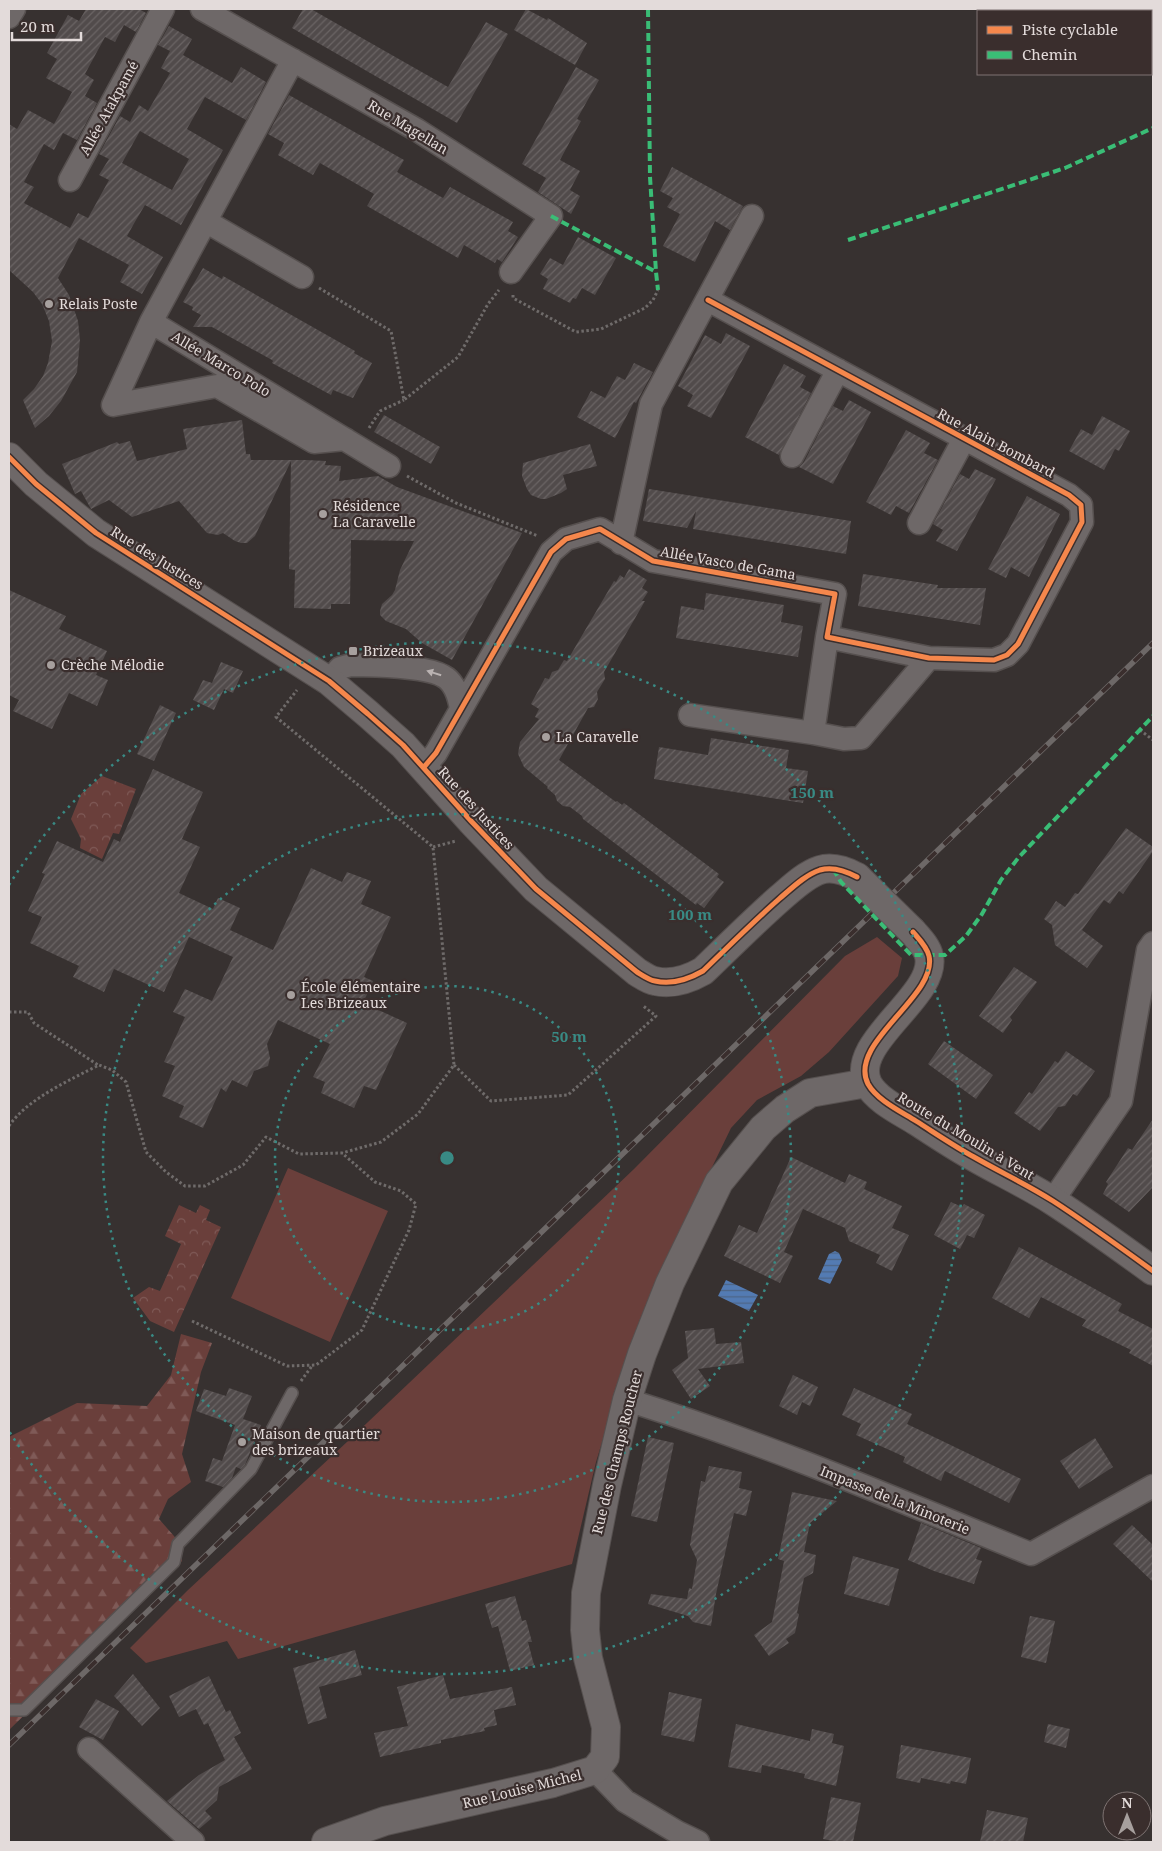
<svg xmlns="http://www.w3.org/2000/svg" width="1162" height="1851" font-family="'Noto Serif',serif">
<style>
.grass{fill:#6a3f3b}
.forest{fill:url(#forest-firs)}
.park{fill:url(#park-crowns)}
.water{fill:url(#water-rules)}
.building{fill:url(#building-hatch);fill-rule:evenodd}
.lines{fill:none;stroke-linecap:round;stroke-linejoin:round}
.lane-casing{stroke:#56504f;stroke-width:14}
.street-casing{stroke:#56504f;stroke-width:25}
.secondary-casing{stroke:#56504f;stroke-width:30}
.path{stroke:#6f6b6a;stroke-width:3;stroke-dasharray:2.5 2.5;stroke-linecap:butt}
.lane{stroke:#6e6868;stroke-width:11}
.street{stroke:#6e6868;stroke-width:22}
.secondary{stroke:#6e6868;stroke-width:28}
.rail-casing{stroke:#6d6867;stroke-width:5.5}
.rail{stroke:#3a2e2d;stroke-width:4;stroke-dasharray:11;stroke-linecap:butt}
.secondary-bridge-casing{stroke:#56504f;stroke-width:30;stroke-linecap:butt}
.secondary-bridge{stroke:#6e6868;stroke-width:28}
.quiet{stroke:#3abd76;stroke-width:4;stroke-dasharray:8 4;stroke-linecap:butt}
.cycleway-casing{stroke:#3a2e2d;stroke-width:8}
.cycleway{stroke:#f5874c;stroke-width:5}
.oneway{fill:#bab3b2}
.ring{fill:none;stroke:#398a84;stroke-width:2.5;stroke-dasharray:2.5 5}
.poi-dot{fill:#a7a09e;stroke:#3a2e2d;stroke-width:2}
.labels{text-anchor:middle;stroke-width:4.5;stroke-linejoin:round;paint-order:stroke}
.street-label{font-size:14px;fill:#e3dbda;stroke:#3a2e2d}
.poi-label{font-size:14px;fill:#e3dbda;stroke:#3a2e2d;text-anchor:start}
.centre{fill:#398a84;stroke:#3a2e2d;stroke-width:2.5}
.ring-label{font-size:15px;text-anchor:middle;font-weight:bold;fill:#398a84;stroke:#3a2e2d;stroke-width:4.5;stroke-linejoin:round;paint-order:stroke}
</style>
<defs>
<pattern id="forest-firs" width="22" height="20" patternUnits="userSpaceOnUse" patternTransform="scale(1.25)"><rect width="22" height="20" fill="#6a3f3b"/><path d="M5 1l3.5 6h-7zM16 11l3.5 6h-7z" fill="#7f5a57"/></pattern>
<pattern id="park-crowns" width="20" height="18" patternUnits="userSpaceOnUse" patternTransform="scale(1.25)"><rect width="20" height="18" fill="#6a3f3b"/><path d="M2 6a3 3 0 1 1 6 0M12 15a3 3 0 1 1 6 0" fill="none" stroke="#7f5a57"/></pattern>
<pattern id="water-rules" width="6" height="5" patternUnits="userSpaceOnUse" patternTransform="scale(1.25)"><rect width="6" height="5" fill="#537bb3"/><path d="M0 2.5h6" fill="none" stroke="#4d6485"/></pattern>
<pattern id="building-hatch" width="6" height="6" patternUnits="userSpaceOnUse" patternTransform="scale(1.25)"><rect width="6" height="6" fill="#514b4b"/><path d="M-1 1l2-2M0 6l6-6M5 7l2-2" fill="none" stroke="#6a6464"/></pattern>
</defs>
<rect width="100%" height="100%" fill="#373130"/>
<path class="grass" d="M877,937L902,958L898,976L829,1052L801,1076L757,1100L731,1128L668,1258L627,1360L596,1462L572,1564L238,1659L227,1641L146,1663L130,1648L188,1590L348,1441L634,1169L845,956Z
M288,1168L388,1211L330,1342L231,1298Z"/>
<path class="forest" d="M181,1334L212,1343L201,1372L182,1454L191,1482L168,1499L159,1519L181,1544L182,1561L9,1730V1709L12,1706L9,1702V1437L77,1403L147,1406L171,1375Z"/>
<path class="park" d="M102,776L136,789L119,834L113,833L102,859L80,848L81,839L71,819L81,794Z
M179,1205L196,1213L200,1205L210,1210L206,1220L221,1227L174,1332L150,1321L133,1298L149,1287L160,1291L181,1244L165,1236Z"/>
<path class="water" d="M835,1251L839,1253L842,1260L830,1284L818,1279L829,1254Z
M726,1280L758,1295L749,1311L718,1296Z"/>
<path class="building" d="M86,9H139L146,13L136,32L124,25L115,42L105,37L85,74L94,80L85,96L97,103L77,140L63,133L54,150L44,144L24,182L34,187L24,203L70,228L78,213L88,218L109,180L99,175L109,159L99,154L120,116L130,122L139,105L148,111L170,73L161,68L170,51L158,45L169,26L192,39L183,55L232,83L241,67L266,82L246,120L205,97L187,129L223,150L181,225L145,205L136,220L127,236L163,257L142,294L120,282L129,265L79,238L58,278L69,295L78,321L80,340L77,372L61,401L49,416L35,428L23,400L34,389L43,376L48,363L52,341L49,321L42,304L33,292L9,270V124L17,129L28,110L54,124L72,92L46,78L57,59L47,53L68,15L79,21ZM140,131L189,159L172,190L122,163Z
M303,9H311L448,87L486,22L508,34L457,123L292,28Z
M526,9L547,20L548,18L587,43L575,65L514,30Z
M576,67L599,80L577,119L581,121L560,160L580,171L570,190L580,196L571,214L538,192L546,178L522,164Z
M289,95L404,160L397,172L443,198L450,187L513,222L508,231L518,237L502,262L497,259L495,263L464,245L458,258L367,206L374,194L320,163L313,175L278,155L284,143L268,134Z
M672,167L743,206L730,230L715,221L695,262L663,246L680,214L667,207L673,198L660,191Z
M578,237L616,258L595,295L582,288L576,299L573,298L570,303L543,289L548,279L540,274L550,258L563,265Z
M203,268L222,279L223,276L279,308L355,351L354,353L372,363L353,398L333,390L331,395L272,363L273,361L272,360L212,327H193L201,315L192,310L193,307L183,302Z
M726,333L750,346L711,418L687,406L693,395L678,386L705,335L721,344Z
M634,363L653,372L636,403L634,402L615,438L577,417L591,391L605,398L617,376L625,380Z
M784,364L806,376L800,387L811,393L779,455L745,437Z
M849,400L871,412L833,484L799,467L804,462L833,406L843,411Z
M384,415L440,447L431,464L374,432Z
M1102,416L1130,431L1119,451L1115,449L1104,470L1069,451L1081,429L1092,435Z
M242,420L246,454H250L251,460H306L326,461L325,465L341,466L339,481L378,476L397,487L522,533L452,660L422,643L406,629L386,621L380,615V611L382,604L392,595L395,590L400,570L414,541L351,540L350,604H331V609L294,608L295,570L289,569L291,461L255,536L247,543H241L235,541L223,533L218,535L207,533L179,501L132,517L109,500L91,509L81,491L75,494L62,464L117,442L119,444L130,441L137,461L187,449L183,429Z
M906,430L930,443L924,453L938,460L909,513L896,506L891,515L866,502Z
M590,444L597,466L563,475L567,489L561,493L546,499H541L531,495L527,489L522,476L523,463Z
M975,469L996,479L957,551L936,541L943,530L933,524L960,474L969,479Z
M649,489L851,521L846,554L693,529L696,511L687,528L643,521Z
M1027,496L1060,514L1029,577L1011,567L1006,578L988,569Z
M629,569L647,580L642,588L648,592L642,601H645L604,672L605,679L597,692L598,699L594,707L588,708L559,760L616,802L617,801L622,805L624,803L719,874L717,877L724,882L704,908L697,903L696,905L583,819L582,816L570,807L563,806L557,801L555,795L547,788L548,787L524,767L518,754L520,742L539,719L535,717L539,709L531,704L545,678L549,679L552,672L558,670L564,660L567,661L614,581L616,582L620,575L624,578Z
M863,574L938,585L937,588H986L980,625L858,606Z
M9,590L66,616L59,629L107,651L96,675L108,680L97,706L69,693L52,729L13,711L19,700L9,695Z
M706,593L784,605L781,622L803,626L798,657L676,638L681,606L704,610Z
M221,662L243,671L233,693L224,689L214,710L193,700L203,680L212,683Z
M160,705L176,713L154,761L137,754Z
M711,738L789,750L786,768L808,771L803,803L654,779L659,747L708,755Z
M153,769L203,792L182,839L200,847L179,893L213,909L218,898L240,908L230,930L273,950L311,868L342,882L347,872L371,881L361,904L391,917L364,977L373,981L363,1003L407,1023L376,1090L364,1086L354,1108L321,1093L325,1082L313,1077L330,1044L278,1020L267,1044L270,1058L268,1066L254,1071L247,1087L232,1080L226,1092L221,1088L203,1128L179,1117L184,1106L162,1096L175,1066L164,1062L185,1017L173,1012L185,989L212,1001L233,957L189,937L164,992L114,969L104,992L73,977L79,966L30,943L42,917L28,911L45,874L42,873L57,841L103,862L114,839L120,842Z
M1126,828L1153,847V851L1123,894L1119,891L1110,904L1104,900L1082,930L1103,946L1087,968L1055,945L1052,925L1044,919L1056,901L1065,907L1075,893L1078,894Z
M1014,967L1037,982L1010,1017L1012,1020L1003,1033L979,1016Z
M944,1041L993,1075L976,1099L928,1064Z
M1066,1051L1095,1071L1077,1096L1073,1094L1065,1106L1058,1107L1040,1131L1014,1113L1029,1092L1032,1094L1055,1061L1058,1063Z
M1153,1119V1187L1129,1212L1103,1194L1108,1184L1106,1182L1128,1148L1132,1150Z
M791,1157L845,1183L849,1174L867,1182L864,1189L902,1206L892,1228L909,1235L892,1271L876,1263L880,1255L849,1241L845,1228L803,1209L784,1252L793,1256L780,1283L724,1256L739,1225L757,1233Z
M951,1202L962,1207L964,1204L985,1215L974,1238L967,1235L960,1249L934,1235Z
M1019,1247L1122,1304L1118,1311L1153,1329V1366L1129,1353L1131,1350L1082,1326L1086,1320L1041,1297L1029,1318L992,1298Z
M714,1328L716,1344L741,1342L744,1363L698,1369L710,1386L691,1399L672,1370L688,1358L685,1331Z
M793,1375L818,1387L810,1406L802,1402L797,1415L779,1406Z
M229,1388L252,1396L243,1419L261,1425L245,1465L241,1469L236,1467L232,1478L223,1487L205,1481L213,1458L222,1461L235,1425L196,1411L204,1389L226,1396Z
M854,1388L912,1414L907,1424L1021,1479L1009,1503L945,1471L941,1481L903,1462L905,1457L856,1435L861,1424L842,1415Z
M648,1437L674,1443L657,1522L631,1516Z
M1095,1438L1113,1467L1079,1489L1060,1461Z
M709,1466L742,1472L739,1488L752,1491L746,1516L734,1513L716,1594L711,1626L693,1622L688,1616L648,1604L651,1594L687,1599L689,1588L692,1589L697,1560L690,1545L701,1481L705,1482Z
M792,1492L837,1501L810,1523L804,1552L816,1555L813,1573L804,1578L797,1613L799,1614L795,1633L786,1639L789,1643L769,1656L754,1635L772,1622L784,1561L778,1559Z
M921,1523L981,1548L976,1559L982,1561L974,1584L934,1571L908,1560Z
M1132,1525L1153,1545V1582L1113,1544Z
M853,1556L899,1569L889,1606L844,1594Z
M515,1596L522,1621L526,1620L532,1642H528L534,1665L510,1671L498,1626L492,1628L485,1604Z
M1030,1616L1055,1621L1046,1663L1021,1657Z
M355,1650L362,1675L319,1687L327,1718L308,1724L293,1668Z
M133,1674L160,1708L142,1726L114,1696Z
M443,1675L450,1699L512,1687L516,1705L494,1710L497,1725L484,1728L485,1731L441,1740V1743L380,1757L374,1733L408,1726L397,1687Z
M209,1676L226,1712L230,1710L241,1733L234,1737L252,1769L219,1787L217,1800L205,1811L212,1818L199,1829L167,1801L199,1775L225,1760L208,1723L204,1725L196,1709L179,1717L169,1696Z
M669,1692L702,1699L694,1742L661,1735Z
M96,1699L119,1711L103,1740L79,1727Z
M736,1724L810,1741L812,1729L834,1734L832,1743L844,1746L836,1786L804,1778L805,1774L762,1765L761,1773L728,1767Z
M1048,1724L1070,1729L1066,1748L1044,1742Z
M901,1745L971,1758L966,1784L951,1781L950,1784L921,1778L920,1783L896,1778Z
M831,1797L861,1803L853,1842H838L823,1839Z
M987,1810L1028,1818L1023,1842H980Z"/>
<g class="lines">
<defs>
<path id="lane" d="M9,1710H24L174,1562L178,1544L251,1469L292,1393"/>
<path id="street" d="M202,9L417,130L551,216L511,272
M9,17L14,9
M293,60L151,322L389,466
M70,180L163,9
M207,222L302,277
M151,322L113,405L217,386L314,442L345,439
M792,456L838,370
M919,523L964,439
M621,543L651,404L752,216
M329,681L340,668L351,665C372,665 426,666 443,676C455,682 459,697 461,709
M690,715L813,733L827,637
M813,733L844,739L861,738L929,658
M424,767L436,753L551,552L566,539L600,529L653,561L835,594L827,637L929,658L994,660L1007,655L1018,644L1082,522L1081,505L1069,495L708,300
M1054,1201L1060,1190L1121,1101L1148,950L1153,943
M627,1400C765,1443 898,1500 1031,1554L1153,1486
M89,1749L193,1842
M595,1770L625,1801L677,1832L698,1842"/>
<path id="secondary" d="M9,457L36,484L96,533L329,681L368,714L403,745L472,822L536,889L637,972C642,975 649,980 655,981C672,985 689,979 703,971C728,947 753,922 779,899C792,888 805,875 820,870C833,866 846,871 857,877
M913,932C919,939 927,947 929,956C938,996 847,1043 868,1084C877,1100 900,1111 916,1121C935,1133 954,1146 974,1157C1000,1172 1028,1185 1053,1201C1087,1223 1120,1247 1153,1271
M326,1842L385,1821L553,1783L595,1770L605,1757L606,1727L588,1658L585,1630L586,1593L607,1485L627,1400L642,1354L670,1283L719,1182L763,1128L785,1109L810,1093L867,1083"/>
</defs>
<use href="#lane" class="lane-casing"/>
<use href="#street" class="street-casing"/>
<use href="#secondary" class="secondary-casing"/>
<path class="path" d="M319,288L391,331L404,400L458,357L488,304L499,290
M513,295V298L576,332L601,329L645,308L653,300L658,290
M369,428L380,411L404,400
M407,476L456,503L538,536
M1140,730L1153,740
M433,847L456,841
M9,1012H28L34,1023L98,1065
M454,1065L491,1101L568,1095L656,1016L642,1005
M9,1126C27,1099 70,1080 99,1065L112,1070L126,1082L146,1152L166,1172L185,1186H205L243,1165L266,1137L299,1154L342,1153L381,1142L418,1114L454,1065L433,847L276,717L297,690
M192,1321L287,1366L316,1365L362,1330L409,1230L416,1204L401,1191L375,1182L342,1153
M301,1381L312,1366"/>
<use href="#lane" class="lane"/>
<use href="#street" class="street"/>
<use href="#secondary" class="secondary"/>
<defs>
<path id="rail" d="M9,1745L1153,643"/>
</defs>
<use href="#rail" class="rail-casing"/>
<use href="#rail" class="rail"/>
<defs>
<path id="secondary-bridge" d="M857,877L913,932"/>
</defs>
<use href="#secondary-bridge" class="secondary-bridge-casing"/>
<use href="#secondary-bridge" class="secondary-bridge"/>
<path class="quiet" d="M648,9L650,177L656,272L658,290
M551,216L656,272
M848,240L1065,168L1153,128
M833,869L841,882L911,955H945L966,936L982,914L1001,880L1019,857L1153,716"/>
<defs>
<path id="cycleway" d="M9,457L36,484L96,533L329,681L368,714L403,745L472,822L536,889L637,972C642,975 649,980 655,981C672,985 689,979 703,971C728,947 753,922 779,899C792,888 805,875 820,870C833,866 846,871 857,877
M424,767L436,753L551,552L566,539L600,529L653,561L835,594L827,637L929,658L994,660L1007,655L1018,644L1082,522L1081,505L1069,495L708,300
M913,932C919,939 927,947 929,956C938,996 847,1043 868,1084C877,1100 900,1111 916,1121C935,1133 954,1146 974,1157C1000,1172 1028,1185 1053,1201C1087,1223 1120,1247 1153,1271"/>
</defs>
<use href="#cycleway" class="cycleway-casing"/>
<use href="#cycleway" class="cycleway"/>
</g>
<defs><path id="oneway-solid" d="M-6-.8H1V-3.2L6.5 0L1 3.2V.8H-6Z" transform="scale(1.25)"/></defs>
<use class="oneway" href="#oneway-solid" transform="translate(434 673) rotate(-163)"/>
<g class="ring">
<circle cx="447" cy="1158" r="172"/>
<circle cx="447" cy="1158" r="344"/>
<path d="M9 885A516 516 0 1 1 9 1431"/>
</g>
<g class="poi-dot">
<circle cx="49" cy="304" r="5"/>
<circle cx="323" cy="514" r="5"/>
<rect x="348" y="646" width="10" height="10" rx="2.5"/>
<circle cx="51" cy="665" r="5"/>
<circle cx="546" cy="737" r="5"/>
<circle cx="291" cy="995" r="5"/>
<circle cx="242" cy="1442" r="5"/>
</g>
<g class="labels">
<g class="street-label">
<text transform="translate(109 108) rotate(-61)" y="5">Allée Atakpamé</text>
<text transform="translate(408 127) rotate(31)" y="5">Rue Magellan</text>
<text transform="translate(221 364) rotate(31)" y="5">Allée Marco Polo</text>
<text transform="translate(996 443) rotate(28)" y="5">Rue Alain Bombard</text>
<text transform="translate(157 558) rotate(32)" y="5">Rue des Justices</text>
<text transform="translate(728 563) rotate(10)" y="5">Allée Vasco de Gama</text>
<text transform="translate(476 808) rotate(48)" y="5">Rue des Justices</text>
<text transform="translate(966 1136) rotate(31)" y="5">Route du Moulin à Vent</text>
<text transform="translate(617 1452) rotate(-76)" y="5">Rue des Champs Roucher</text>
<text transform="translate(895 1500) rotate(22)" y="5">Impasse de la Minoterie</text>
<text transform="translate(522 1789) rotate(-14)" y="5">Rue Louise Michel</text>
</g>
<g class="poi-label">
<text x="59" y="309">Relais Poste</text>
<text x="333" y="511">Résidence<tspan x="333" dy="16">La Caravelle</tspan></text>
<text x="363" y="656">Brizeaux</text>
<text x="61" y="670">Crèche Mélodie</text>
<text x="556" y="742">La Caravelle</text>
<text x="301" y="992">École élémentaire<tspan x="301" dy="16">Les Brizeaux</tspan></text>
<text x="252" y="1439">Maison de quartier<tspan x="252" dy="16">des brizeaux</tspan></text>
</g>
</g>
<circle cx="447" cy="1158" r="8" class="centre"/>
<g class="ring-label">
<text x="812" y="798">150 m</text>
<text x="690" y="920">100 m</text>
<text x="569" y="1042">50 m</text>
</g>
<rect width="1162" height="1851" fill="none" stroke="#e3dbda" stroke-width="20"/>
<rect x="977" y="10" width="175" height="65" fill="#3a2e2d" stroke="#7e7372"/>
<rect x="987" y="26" width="25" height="8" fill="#f5874c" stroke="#7e7372"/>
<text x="1022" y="35" font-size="15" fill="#e3dbda">Piste cyclable</text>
<rect x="987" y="51" width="25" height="8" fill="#3abd76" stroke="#7e7372"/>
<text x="1022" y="60" font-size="15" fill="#e3dbda">Chemin</text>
<g transform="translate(1127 1816)"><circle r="24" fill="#3a2e2d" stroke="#7e7372"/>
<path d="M0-4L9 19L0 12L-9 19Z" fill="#a7a09e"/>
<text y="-8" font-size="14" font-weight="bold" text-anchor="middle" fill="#e3dbda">N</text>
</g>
<path d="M12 32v8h69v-8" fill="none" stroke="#e3dbda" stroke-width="2.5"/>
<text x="20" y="32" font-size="15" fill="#e3dbda" stroke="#3a2e2d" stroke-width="4" paint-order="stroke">20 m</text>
</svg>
